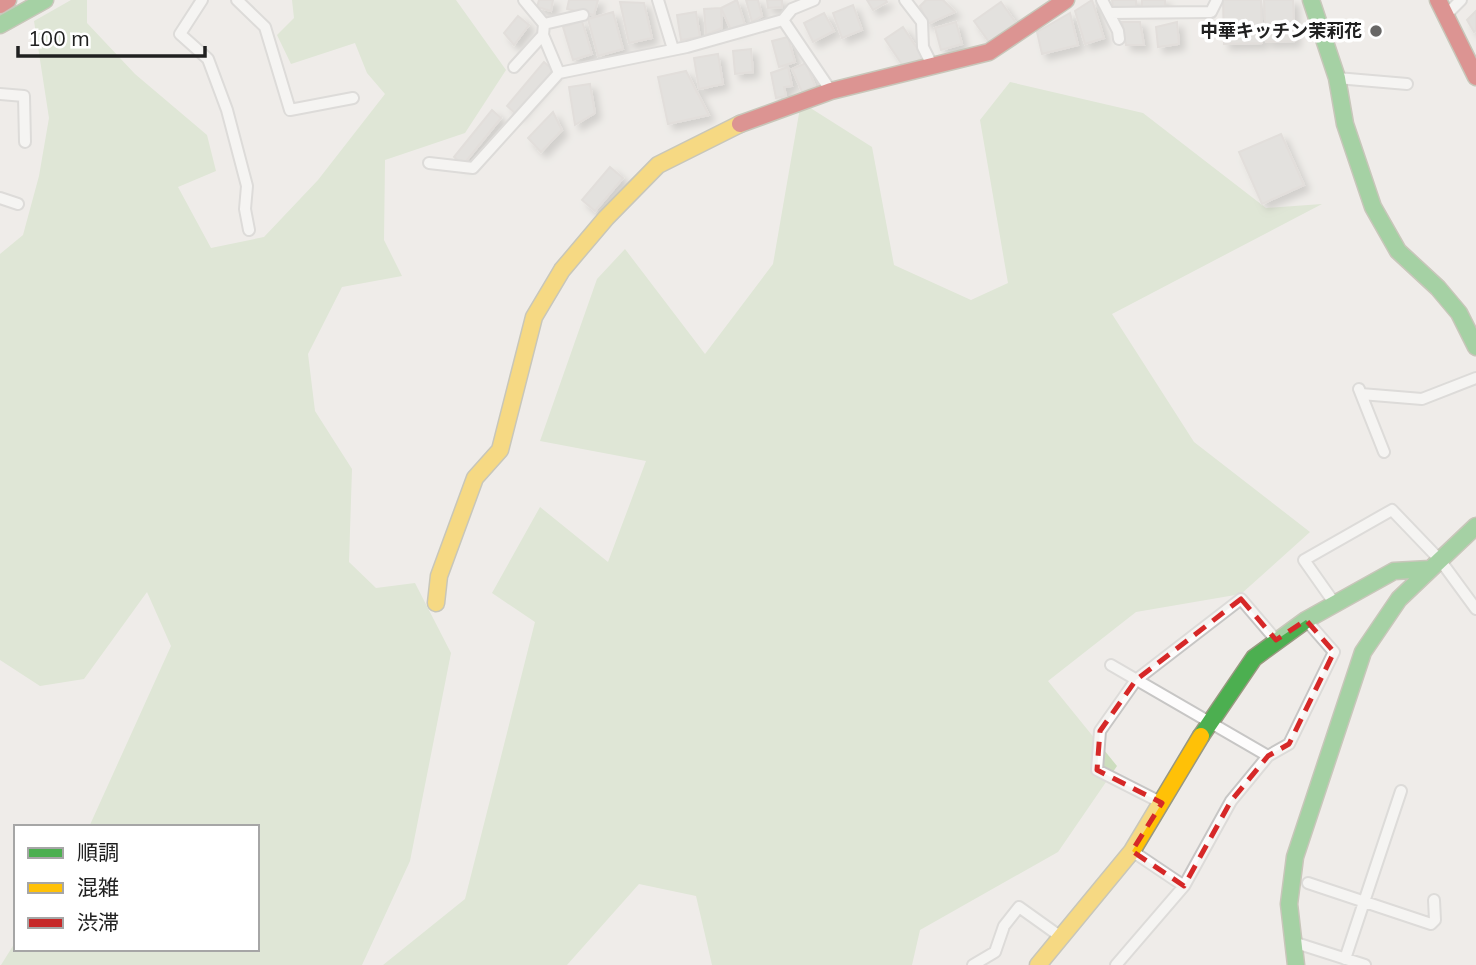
<svg xmlns="http://www.w3.org/2000/svg" width="1476" height="965" font-family="Mulish,'Noto Sans JP',sans-serif">
<style>
.forest{fill:#ccddbe}
.building{fill:#d5d2d0;stroke:#d2cdca;stroke-width:2;filter:url(#shadow)}
.lines{fill:none;stroke-linecap:round;stroke-linejoin:round}
.street-casing{stroke:#c7c6c5;stroke-width:14}
.fast-casing{stroke:#999880;stroke-width:19}
.slow-casing{stroke:#999880;stroke-width:19}
.jam-casing{stroke:#999880;stroke-width:19}
.street{stroke:#fdfcfc;stroke-width:10}
.fast{stroke:#4caf50;stroke-width:16}
.slow{stroke:#ffc107;stroke-width:16}
.jam{stroke:#c62828;stroke-width:16}
.marked{fill:none;stroke:#d62828;stroke-width:5;stroke-dasharray:14 9;stroke-linejoin:round}
.poi-dot{fill:#686766;stroke:#fff;stroke-width:2.5}
.labels{text-anchor:middle;stroke-width:7;stroke-linejoin:round;paint-order:stroke}
.poi-label{font-size:18px;font-weight:bold;fill:#202020;stroke:#fff;text-anchor:end}
</style>
<defs>
<filter id="shadow"><feDropShadow dx="5.5" dy="5.5" stdDeviation="3.5" flood-color="#0004"/></filter>
</defs>
<rect width="100%" height="100%" fill="#efece9"/>
<path class="forest" d="M71,0H87V23L135,74L207,135L216,171L178,187L211,248L264,237L318,180L385,94L367,73L355,43L291,64L277,35L294,18L292,0H456L506,70L465,133L385,160L384,240L402,276L342,287L308,354L315,411L352,469L349,562L376,588L415,583L451,653L410,861L362,965H1L16,941V949H257V827H89L171,646L147,592L84,679L40,686L0,660V254L23,235L39,176L49,118L34,21Z
M1010,82L1143,113L1266,208L1322,204L1112,314L1194,442L1310,532L1241,594L1136,612L1048,681L1117,766L1058,852L920,930L912,965H712L696,896L639,884L567,965H383L465,899L535,622L492,593L540,507L608,562L646,461L540,441L597,279L625,249L705,354L773,264L801,102L872,147L894,265L971,300L1008,283L980,120Z"/>
<path class="building" d="M539,0H553L551,11L537,7Z
M569,0H598L594,15L567,9Z
M737,0L745,25L731,30L721,8Z
M746,0H758L762,16L752,22Z
M767,0H782V7L768,8Z
M867,0H886L887,2L873,10Z
M926,0H943L955,12L928,24L920,6Z
M1092,0L1104,38L1085,44L1075,11Z
M1112,0H1136V7L1113,8Z
M1142,0H1165V9H1142Z
M1223,0H1261L1262,43L1224,44Z
M1264,0H1293L1295,41L1266,42Z
M620,2L644,3L652,38L629,43Z
M1001,2L1016,23L989,42L974,21Z
M853,5L862,30L842,38L833,13Z
M721,8L722,28L706,35L704,9Z
M1476,11V30L1474,32L1467,20Z
M613,12L623,49L598,56L588,19Z
M696,12L700,37L681,40L677,15Z
M824,13L834,31L813,42L804,23Z
M1070,13L1078,45L1042,54L1037,32Z
M518,16L529,25L514,45L504,33Z
M582,21L592,54L573,60L563,27Z
M956,22L962,44L941,50L935,28Z
M1122,22H1140L1144,45H1126Z
M1177,22L1179,44L1158,47L1156,27Z
M903,27L923,57L905,69L885,39Z
M788,37L795,62L779,67L772,41Z
M751,49L753,72L735,74L733,51Z
M718,54L723,84L699,89L694,58Z
M544,62L554,71L517,115L507,106Z
M806,63L815,86L802,92L792,69Z
M788,67L792,86L784,87L786,96L776,98L771,73Z
M686,71L709,115L668,124L658,77Z
M590,84L595,113L575,125L569,87Z
M492,110L501,118L463,165L454,157Z
M553,112L562,130L541,152L528,138Z
M1281,134L1304,185L1262,204L1239,152Z
M610,167L623,178L595,211L582,200Z"/>
<g class="lines">
<defs>
<path id="street" d="M202,0L180,34L208,59L227,110L247,186L245,209L249,230
M237,0L265,27L290,110L353,98
M524,0L544,24L543,35L559,73
M658,0L673,49
M905,0L922,22L923,47L933,67
M1102,0L1118,31L1119,39
M1109,13L1211,12L1217,0
M1446,15L1461,0
M783,20L792,9L814,0
M544,24L583,15
M514,67L543,35
M1337,78L1407,84
M0,94L24,96L25,142
M429,163L473,168L559,73L687,47L783,20L831,91
M0,198L18,204
M1359,389L1384,452
M1361,394L1422,399L1476,378
M1335,604L1304,560L1392,510L1440,560L1476,609
M1111,665L1268,756L1289,744L1334,652L1306,620
M1162,803L1097,770L1100,731L1136,680L1241,599L1276,640
M1132,851L1184,886
M1308,883L1431,924L1435,920L1434,900
M1293,942L1365,965
M1345,959L1401,791
M973,965L995,952L1004,926L1019,907L1061,937
M1116,965L1184,886L1231,801L1268,756"/>
<path id="fast" d="M1311,0L1337,78L1345,124L1373,207L1398,251L1438,288L1459,313L1476,347
M0,25L45,0
M1201,736L1254,658L1306,620L1394,571L1430,569
M1296,965L1289,904L1295,857L1363,652L1399,599L1476,526"/>
<path id="slow" d="M436,603L439,576L475,478L500,450L534,317L562,270L606,218L658,165L740,124
M1038,965L1132,851L1201,736"/>
<path id="jam" d="M1438,0L1476,77
M0,5L8,0
M740,124L831,91L989,52L1066,0"/>
</defs>
<use href="#street" class="street-casing"/>
<use href="#fast" class="fast-casing"/>
<use href="#slow" class="slow-casing"/>
<use href="#jam" class="jam-casing"/>
<use href="#street" class="street"/>
<use href="#fast" class="fast"/>
<use href="#slow" class="slow"/>
<use href="#jam" class="jam"/>
</g>
<path d="M0 0H1476V965H0ZM1241,599L1276,640L1306,620L1334,652L1289,744L1268,756L1231,801L1184,886L1132,851L1162,803L1097,770L1100,731L1136,680Z" fill="#efece9" fill-opacity=".55" fill-rule="evenodd"/>
<path class="marked" d="M1241,599L1276,640L1306,620L1334,652L1289,744L1268,756L1231,801L1184,886L1132,851L1162,803L1097,770L1100,731L1136,680Z"/>
<circle class="poi-dot" cx="1376" cy="31" r="7"/>
<g class="labels">
<g class="poi-label">
<text x="1362" y="37">中華キッチン茉莉花</text>
</g>
</g>
<rect x="14" y="825" width="245" height="126" fill="#ffffff" stroke="#a6a6a6" stroke-width="2"/>
<rect x="28" y="848" width="35" height="10" fill="#4caf50" stroke="#a6a6a6" stroke-width="2"/>
<text x="77" y="860" font-size="21" fill="#202020">順調</text>
<rect x="28" y="883" width="35" height="10" fill="#ffc107" stroke="#a6a6a6" stroke-width="2"/>
<text x="77" y="895" font-size="21" fill="#202020">混雑</text>
<rect x="28" y="918" width="35" height="10" fill="#c62828" stroke="#a6a6a6" stroke-width="2"/>
<text x="77" y="930" font-size="21" fill="#202020">渋滞</text>
<path d="M18 46v10h187v-10" fill="none" stroke="#202020" stroke-width="3.5"/>
<text x="28" y="46" font-size="21" fill="#202020" stroke="#ffffff" stroke-width="5" paint-order="stroke">100 m</text>
</svg>
